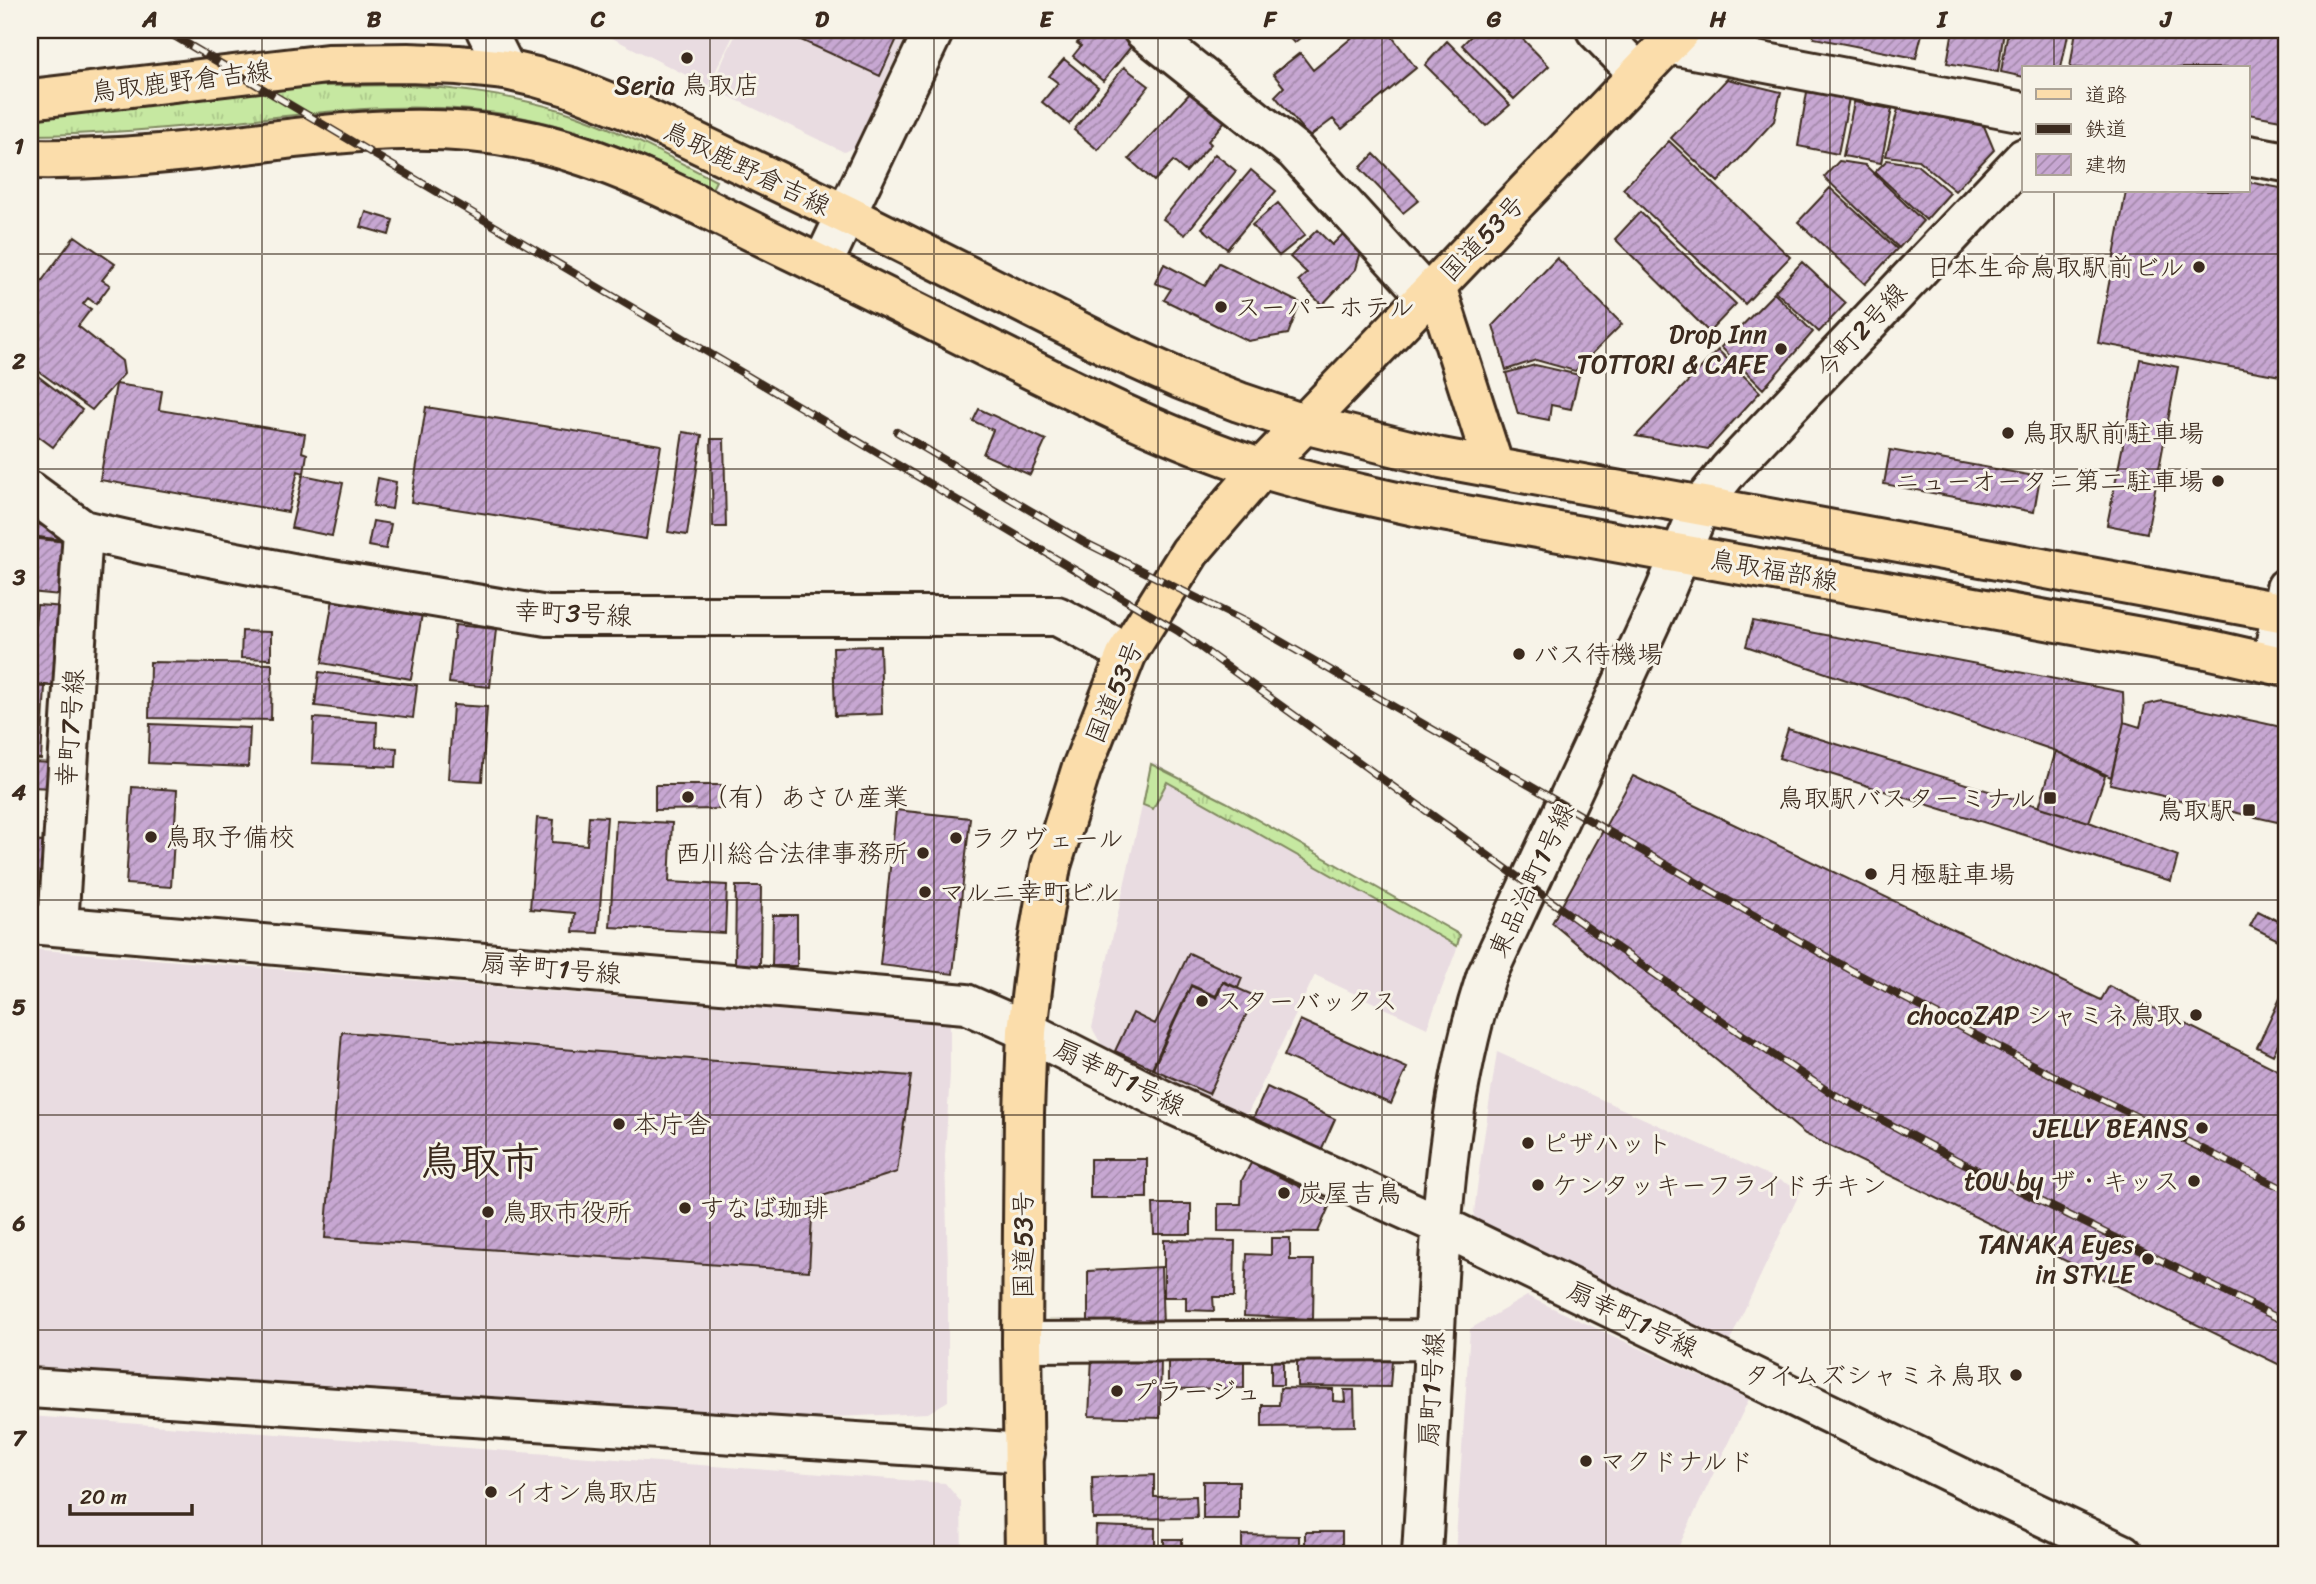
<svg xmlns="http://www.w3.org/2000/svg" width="2316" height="1584" font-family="Sriracha,'Klee One',sans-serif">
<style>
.built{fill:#e9dce1}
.grass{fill:url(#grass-tufts);stroke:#808960;stroke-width:2}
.building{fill:url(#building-hatch);stroke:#3b2a1e;stroke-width:2}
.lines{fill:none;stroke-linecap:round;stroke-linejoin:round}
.minor-casing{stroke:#3b2a1e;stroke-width:44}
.tertiary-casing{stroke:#3b2a1e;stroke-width:44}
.primary-casing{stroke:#3b2a1e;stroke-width:44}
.trunk-casing{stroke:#3b2a1e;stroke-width:44}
.minor{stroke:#f7f3e8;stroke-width:38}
.tertiary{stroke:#f7f3e8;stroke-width:38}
.primary{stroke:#fbddab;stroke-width:38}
.trunk{stroke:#fbddab;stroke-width:38}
.rail-casing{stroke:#3b2a1e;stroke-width:8}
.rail{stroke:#f7f3e8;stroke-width:5;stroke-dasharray:16;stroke-linecap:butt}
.grid{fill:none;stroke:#3b2a1e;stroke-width:2;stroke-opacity:0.55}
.poi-dot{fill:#3b2a1e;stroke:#f7f3e8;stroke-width:2.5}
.labels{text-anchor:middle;stroke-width:6;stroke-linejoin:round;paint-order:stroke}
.street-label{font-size:26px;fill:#3b2a1e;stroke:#f7f3e8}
.poi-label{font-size:26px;fill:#3b2a1e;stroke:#f7f3e8;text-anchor:start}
.town-label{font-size:40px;font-weight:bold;fill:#3b2a1e;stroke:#f7f3e8}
.neatline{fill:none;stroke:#3b2a1e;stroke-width:2.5}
.grid-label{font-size:23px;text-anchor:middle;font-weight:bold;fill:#3b2a1e}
</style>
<defs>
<pattern id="grass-tufts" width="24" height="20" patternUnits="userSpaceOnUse" patternTransform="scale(1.75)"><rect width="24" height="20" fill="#c6e8a1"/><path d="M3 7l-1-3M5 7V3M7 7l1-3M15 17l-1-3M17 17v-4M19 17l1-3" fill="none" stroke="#abc78a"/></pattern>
<pattern id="building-hatch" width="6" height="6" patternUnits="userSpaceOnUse" patternTransform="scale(1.75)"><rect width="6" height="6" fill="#c7a7d2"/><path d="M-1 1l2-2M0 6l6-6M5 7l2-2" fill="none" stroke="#a388aa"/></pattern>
</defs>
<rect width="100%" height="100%" fill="#f7f3e8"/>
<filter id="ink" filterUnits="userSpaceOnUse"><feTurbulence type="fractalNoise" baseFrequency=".0143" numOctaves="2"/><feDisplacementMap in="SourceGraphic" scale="14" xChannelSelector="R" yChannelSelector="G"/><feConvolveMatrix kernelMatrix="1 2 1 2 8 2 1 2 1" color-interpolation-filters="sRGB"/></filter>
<g filter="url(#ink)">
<path class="built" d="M596,30H736L708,86Z
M738,30H909L854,147L844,152L710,87Z
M1152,762L1462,935L1427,1028L1315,975L1244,1121L1109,1058L1092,1028Z
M30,949L950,1024V1073L945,1156L948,1268V1401L928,1413L810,1418L498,1401L30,1366Z
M1497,1052L1801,1190L1725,1351L1472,1229L1480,1164Z
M1527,1296L1749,1399L1675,1554H1455L1470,1329Z
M30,1416L945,1483L961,1502L962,1554H30Z"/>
<path class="grass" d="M407,85C459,89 510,95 560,110C615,127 665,155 716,181L712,189C652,159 592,131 525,118C425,97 320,112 220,123C156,129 93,135 30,135V117L283,89L322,86Z
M1151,764L1226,802L1460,935L1457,946L1167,782L1153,809L1143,805Z"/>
<path class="building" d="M793,30H901L880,76L790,35Z
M1087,30H1121L1135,42L1103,81L1073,56L1081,46L1077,43Z
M1282,30H1310L1294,43Z
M1361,30H1387L1416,68L1342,129L1333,119L1309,137L1275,96L1284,87L1273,74L1300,53L1313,70Z
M1477,30H1514L1549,66L1514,99L1462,45Z
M1811,30H1923L1916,58L1814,38Z
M1953,30H2004L1998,72L1947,63Z
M2008,30H2069L2061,68H2024V77L2001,72Z
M2076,30H2286V121L2248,114V68H2070Z
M1447,41L1510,105L1486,126L1425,65Z
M1064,59L1098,87L1069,124L1042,102L1058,83L1049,76Z
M1124,67L1149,86L1098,150L1074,130Z
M1727,79L1781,92L1774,121L1718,182L1671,138Z
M1192,91L1225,121L1208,141L1211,144L1186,172L1173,161L1154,181L1129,159Z
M1807,92L1849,98L1838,154L1798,146Z
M1854,102L1892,109L1881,163L1843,156Z
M1898,109L1984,126L1994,150L1955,191L1918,160L1886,156Z
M1669,141L1790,257L1745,304L1623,189Z
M1215,154L1236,171L1185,235L1163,219Z
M1374,154L1419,200L1403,213L1360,168Z
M1887,160L1917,165L1950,193L1926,220L1875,172Z
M1839,161L1865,165L1923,221L1899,248L1824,177Z
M1251,170L1276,191L1227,249L1202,228Z
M2248,182L2286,189V377L2098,343L2126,191H2248Z
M1830,188L1897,249L1865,284L1798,222Z
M1278,203L1305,235L1279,256L1252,225Z
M366,212L393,220L389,235L361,227Z
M1640,212L1736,304L1709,332L1615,239Z
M1317,230L1332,245L1344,233L1362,248L1356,269L1322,305L1298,281L1307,273L1290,257Z
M75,236L115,264L102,280L110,285L96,304L88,298L83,304L91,309L78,326L122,361L124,374L92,410L30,365V297Z
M1557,258L1622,324L1575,371L1536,360L1506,370L1493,325Z
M1802,262L1846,303L1819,332L1775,291Z
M1219,263L1300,303L1288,334L1248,341L1164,300L1171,289L1155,283L1164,264L1205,286Z
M1774,293L1813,332L1763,389L1721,347Z
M1718,350L1760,392L1708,449L1636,436Z
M2140,359L2178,367L2147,533L2107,525Z
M1535,365L1579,375L1571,409L1551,405L1549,420L1518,414L1506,373Z
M30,370L82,410L53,447L30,430Z
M116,384L162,391L159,410L305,434L302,452L307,454L304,473L298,471L288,512L100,480Z
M426,407L661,445L646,539L411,502Z
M979,409L1046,440L1030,475L983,454L993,430L973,421Z
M683,432L702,435L687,535L668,532Z
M711,439H724L726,527H713Z
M1890,450L2040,477L2034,512L1884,484Z
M303,475L343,483L332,536L291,528Z
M378,478L396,482L392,509L373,506Z
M373,521L391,524L386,549L368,546Z
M30,524L43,525L64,540L30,536Z
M30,538L66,542L60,595L30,592Z
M333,599L422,614L411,679L322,663Z
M37,605L67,607L61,687L30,683V652L32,653Z
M1753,621L2123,692L2124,722L2111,777L2056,751L1746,646Z
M455,625L496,629L490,687L449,683Z
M242,631L271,632V659L241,658Z
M880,646L882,714L835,716L833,647Z
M150,662L272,664L271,720L149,718Z
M319,672L417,685L413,718L315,706Z
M30,686L45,687L41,759L30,758Z
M2162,701L2286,728V824L2110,784L2124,722L2140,727L2145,705Z
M453,705L487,707L482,781L448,779Z
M314,718L377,722L376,747L397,748L396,767L312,763Z
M150,724L250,728L248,767L148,763Z
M1788,729L2089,822L2178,856L2171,881L1779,758Z
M2056,751L2105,776L2089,822L2039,807Z
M30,762L58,763L55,788L30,787Z
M1633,776L2101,1000L2109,986L2286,1074V1368L1805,1134L1552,923Z
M655,785H721V809L655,810Z
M132,787L177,790L171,887L126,884Z
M896,810L970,818L953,974L880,965Z
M589,816L607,817L598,933L573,932L575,913L530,909L537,818L554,820L552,842L587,845Z
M616,820L672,823L669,882L727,885L725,933L610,927Z
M30,841L44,842L42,891L36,900H30Z
M736,886H761L760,965H735Z
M2258,911L2286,925V944L2250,926Z
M773,915H797V966H772Z
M1189,953L1242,978L1238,988L1223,981L1216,996L1191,985L1152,1068L1115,1051L1133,1013L1155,1024Z
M1223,982L1255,996L1209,1094L1153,1069L1191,986L1217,998Z
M2286,986V1028L2273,1055L2257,1047Z
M1300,1020L1407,1068L1391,1104L1284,1056Z
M342,1032L911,1076L897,1172L813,1199L809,1271L325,1238Z
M1267,1087L1335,1119L1319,1155L1251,1123Z
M1090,1159H1147V1198H1090Z
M1251,1163L1331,1202L1318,1232L1218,1231V1204H1241L1242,1180Z
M1153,1204H1191V1234H1154Z
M1271,1238H1290V1260H1314L1313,1319L1244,1316L1247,1254L1271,1255Z
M1164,1240L1235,1241L1234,1297H1213L1214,1311L1186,1310V1297H1164Z
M1161,1267L1163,1326L1088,1327V1271Z
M1168,1353H1244V1388L1168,1389Z
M1092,1357H1161L1160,1418L1089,1416Z
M1297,1357L1392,1361L1390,1387L1297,1386Z
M1271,1359H1283V1385H1271Z
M1280,1388L1333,1389V1401L1345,1402L1344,1390H1354L1355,1426L1262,1427V1405H1279Z
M1154,1475V1497L1196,1496L1197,1518L1093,1519L1092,1477Z
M1203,1481H1239V1519H1203Z
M1096,1526L1155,1528V1553L1095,1552Z
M1305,1532H1342V1554H1305Z
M1242,1535L1299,1536V1554H1242Z
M1164,1539H1182V1554H1164Z"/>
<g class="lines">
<defs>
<path id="minor" d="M486,30L506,70
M1143,30L1295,151L1427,296
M1596,30L1639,74
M1667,44L2024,112
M2248,155L2286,162
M822,265L934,30
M30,491L83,530L148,545L308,576L547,616H1057L1127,653
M2272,663L2286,588
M30,924L966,1004L1027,1031L1169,1103L1440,1225L1995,1494L2123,1554
M58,926L83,530
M1022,1342L1434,1340
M1422,1554C1426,1480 1431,1405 1435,1330C1441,1211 1449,1091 1486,977L1665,591L1701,505L1729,470L2024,158"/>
<path id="tertiary" d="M30,1388L1025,1453"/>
<path id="primary" d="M30,99L327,64L408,63L458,65L506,70L536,77L570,87L635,113L847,215L1122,353L1180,379L1239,402L1304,424L1441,458L2286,613
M30,159C89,160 147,156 206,149C315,136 425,117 535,142C625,163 709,211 792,251C869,288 945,327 1022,365C1097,402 1172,439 1251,465C1305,482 1360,494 1415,506L2207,649L2286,667
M1436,286L1494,467"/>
<path id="trunk" d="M1025,1554L1022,1342L1024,1113L1027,1031L1037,948L1051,866L1081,770L1127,653L1190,552L1262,468L1681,30"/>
</defs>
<use href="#minor" class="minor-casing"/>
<use href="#tertiary" class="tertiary-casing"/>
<use href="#primary" class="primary-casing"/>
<use href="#trunk" class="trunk-casing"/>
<use href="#minor" class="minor"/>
<use href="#tertiary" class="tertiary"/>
<use href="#primary" class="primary"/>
<use href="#trunk" class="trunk"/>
<defs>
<path id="rail" d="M164,30L1178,631L1584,925L1743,1035L1828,1091L1955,1159L2286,1322
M897,432L1084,542L1258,628L1727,900L1858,974L2058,1078L2286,1190"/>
</defs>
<use href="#rail" class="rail-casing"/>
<use href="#rail" class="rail"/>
</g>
</g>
<path class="grid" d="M262,30V1554M486,30V1554M710,30V1554M934,30V1554M1158,30V1554M1382,30V1554M1606,30V1554M1830,30V1554M2054,30V68M2054,191V1554M30,254H2286M30,469H2286M30,684H2286M30,900H2286M30,1115H2286M30,1330H2286"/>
<g class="poi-dot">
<circle cx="687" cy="58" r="7"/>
<circle cx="2199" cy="267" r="7"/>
<circle cx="1221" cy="307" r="7"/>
<circle cx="1781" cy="349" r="7"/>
<circle cx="2008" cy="433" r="7"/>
<circle cx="2218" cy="481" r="7"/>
<circle cx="1519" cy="654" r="7"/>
<circle cx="688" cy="797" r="7"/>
<rect x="2043" y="791" width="14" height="14" rx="3.5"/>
<rect x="2242" y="803" width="14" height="14" rx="3.5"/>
<circle cx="151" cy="837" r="7"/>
<circle cx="956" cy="838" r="7"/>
<circle cx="923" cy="853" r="7"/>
<circle cx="1871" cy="874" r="7"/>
<circle cx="925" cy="892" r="7"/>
<circle cx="1202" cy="1001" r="7"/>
<circle cx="2196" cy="1015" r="7"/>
<circle cx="619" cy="1124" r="7"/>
<circle cx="2202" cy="1128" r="7"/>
<circle cx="1528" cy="1143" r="7"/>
<circle cx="2194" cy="1181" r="7"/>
<circle cx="1538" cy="1185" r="7"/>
<circle cx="1284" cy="1193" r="7"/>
<circle cx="685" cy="1208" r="7"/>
<circle cx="488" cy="1212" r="7"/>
<circle cx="2148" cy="1259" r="7"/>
<circle cx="2016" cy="1375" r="7"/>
<circle cx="1117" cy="1391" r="7"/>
<circle cx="1586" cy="1461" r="7"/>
<circle cx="491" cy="1492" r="7"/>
</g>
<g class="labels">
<g class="street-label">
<text transform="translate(181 81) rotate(-7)" y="9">鳥取鹿野倉吉線</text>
<text transform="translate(747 168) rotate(26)" y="9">鳥取鹿野倉吉線</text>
<text transform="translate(1482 238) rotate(-46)" y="9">国道53号</text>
<text transform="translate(1861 330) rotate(-47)" y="9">今町2号線</text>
<text transform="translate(1774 570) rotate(10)" y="9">鳥取福部線</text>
<text transform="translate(573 613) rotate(3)" y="9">幸町3号線</text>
<text transform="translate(1114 692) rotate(-67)" y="9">国道53号</text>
<text transform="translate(70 728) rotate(-86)" y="9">幸町7号線</text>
<text transform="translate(1531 880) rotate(-65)" y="9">東品治町1号線</text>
<text transform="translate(551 968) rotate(5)" y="9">扇幸町1号線</text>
<text transform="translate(1120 1077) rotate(26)" y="9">扇幸町1号線</text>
<text transform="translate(1023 1245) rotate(-90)" y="9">国道53号</text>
<text transform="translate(1633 1319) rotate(26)" y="9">扇幸町1号線</text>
<text transform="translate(1431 1389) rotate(-87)" y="9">扇町1号線</text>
</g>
<g class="poi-label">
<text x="687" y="94" text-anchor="middle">Seria 鳥取店</text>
<text x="2185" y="276" text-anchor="end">日本生命鳥取駅前ビル</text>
<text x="1235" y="316">スーパーホテル</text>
<text x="1767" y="343" text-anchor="end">Drop Inn<tspan x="1767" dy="30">TOTTORI &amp; CAFE</tspan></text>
<text x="2022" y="442">鳥取駅前駐車場</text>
<text x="2204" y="490" text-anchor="end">ニューオータニ第二駐車場</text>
<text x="1533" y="663">バス待機場</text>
<text x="702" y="806">（有）あさひ産業</text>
<text x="2036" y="807" text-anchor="end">鳥取駅バスターミナル</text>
<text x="2235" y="819" text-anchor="end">鳥取駅</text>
<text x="165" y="846">鳥取予備校</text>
<text x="970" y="847">ラクヴェール</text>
<text x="909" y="862" text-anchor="end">西川総合法律事務所</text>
<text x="1885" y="883">月極駐車場</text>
<text x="939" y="901">マルニ幸町ビル</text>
<text x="1216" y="1010">スターバックス</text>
<text x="2182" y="1024" text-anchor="end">chocoZAP シャミネ鳥取</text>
<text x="633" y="1133">本庁舎</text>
<text x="2188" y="1137" text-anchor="end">JELLY BEANS</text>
<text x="1542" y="1152">ピザハット</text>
<text x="2180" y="1190" text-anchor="end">tOU by ザ・キッス</text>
<text x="1552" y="1194">ケンタッキーフライドチキン</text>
<text x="1298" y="1202">炭屋吉鳥</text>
<text x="699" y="1217">すなば珈琲</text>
<text x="502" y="1221">鳥取市役所</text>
<text x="2134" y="1253" text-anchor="end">TANAKA Eyes<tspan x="2134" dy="30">in STYLE</tspan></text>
<text x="2002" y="1384" text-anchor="end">タイムズシャミネ鳥取</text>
<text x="1131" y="1400">プラージュ</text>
<text x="1600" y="1470">マクドナルド</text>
<text x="505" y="1501">イオン鳥取店</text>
</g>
<g class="town-label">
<text x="480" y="1175">鳥取市</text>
</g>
</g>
<rect width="2316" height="1584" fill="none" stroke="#f7f3e8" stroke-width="77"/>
<rect x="2022" y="66" width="228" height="126" fill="#f7f3e8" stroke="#aca397" stroke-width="2"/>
<rect x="2036" y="89" width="35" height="10" fill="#fbddab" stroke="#aca397" stroke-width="2"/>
<text x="2085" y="102" font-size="21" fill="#3b2a1e">道路</text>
<rect x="2036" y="124" width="35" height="10" fill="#3b2a1e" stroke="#aca397" stroke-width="2"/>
<text x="2085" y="136" font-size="21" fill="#3b2a1e">鉄道</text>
<rect x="2036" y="154" width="35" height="21" fill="url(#building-hatch)" stroke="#aca397" stroke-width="2"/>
<text x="2085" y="172" font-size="21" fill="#3b2a1e">建物</text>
<path d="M70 1504v10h122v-10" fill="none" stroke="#3b2a1e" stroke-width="3.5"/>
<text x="80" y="1504" font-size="21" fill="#3b2a1e" stroke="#f7f3e8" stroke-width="5" paint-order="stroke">20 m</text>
<rect x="38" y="38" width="2240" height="1508" class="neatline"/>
<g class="grid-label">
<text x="150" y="27">A</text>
<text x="374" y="27">B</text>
<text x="598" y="27">C</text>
<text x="822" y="27">D</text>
<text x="1046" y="27">E</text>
<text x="1270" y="27">F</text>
<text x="1494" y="27">G</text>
<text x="1718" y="27">H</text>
<text x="1942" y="27">I</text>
<text x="2166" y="27">J</text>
<text x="19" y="154">1</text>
<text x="19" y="369">2</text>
<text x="19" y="585">3</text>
<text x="19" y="800">4</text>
<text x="19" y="1015">5</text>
<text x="19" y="1231">6</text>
<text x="19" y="1446">7</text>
</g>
</svg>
